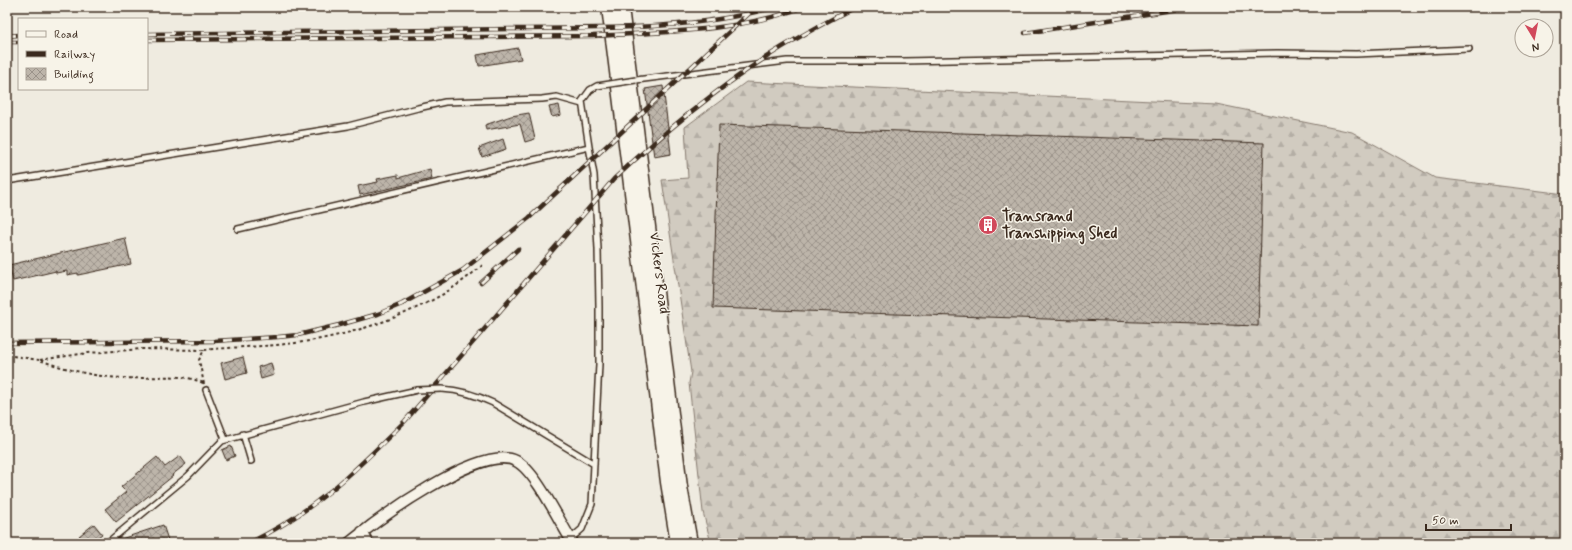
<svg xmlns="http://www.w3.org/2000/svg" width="1572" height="550" font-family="Mynerve,sans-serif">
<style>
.forest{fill:url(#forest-firs);stroke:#867a6f}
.building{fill:url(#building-cross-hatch);stroke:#3b2a1e}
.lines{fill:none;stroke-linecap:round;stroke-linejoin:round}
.lane-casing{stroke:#3b2a1e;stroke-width:8}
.street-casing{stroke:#3b2a1e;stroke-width:13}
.secondary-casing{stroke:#3b2a1e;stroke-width:17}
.path{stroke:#3b2a1e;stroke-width:2;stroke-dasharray:3 3;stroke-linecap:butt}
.lane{stroke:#f7f3e8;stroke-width:5}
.street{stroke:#f7f3e8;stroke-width:10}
.secondary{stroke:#f7f3e8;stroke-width:14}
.rail-casing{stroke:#3b2a1e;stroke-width:4.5}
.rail{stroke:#f7f3e8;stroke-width:3;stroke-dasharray:9;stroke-linecap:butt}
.lane-bridge-casing{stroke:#3b2a1e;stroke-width:8;stroke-linecap:butt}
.lane-bridge{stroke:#f7f3e8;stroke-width:5}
.labels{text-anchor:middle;stroke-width:3;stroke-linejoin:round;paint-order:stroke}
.poi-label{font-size:15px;font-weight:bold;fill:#3b2a1e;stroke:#f7f3e8;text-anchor:start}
.street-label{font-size:15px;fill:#3b2a1e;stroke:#f7f3e8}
</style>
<defs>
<pattern id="forest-firs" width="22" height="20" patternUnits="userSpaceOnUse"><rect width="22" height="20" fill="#d1cbc0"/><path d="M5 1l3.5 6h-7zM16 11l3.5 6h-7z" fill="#b4aea5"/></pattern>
<pattern id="building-cross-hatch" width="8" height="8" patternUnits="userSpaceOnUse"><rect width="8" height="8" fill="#bdb5aa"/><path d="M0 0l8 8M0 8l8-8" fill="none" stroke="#9b938a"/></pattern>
</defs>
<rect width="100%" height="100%" fill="#efebe0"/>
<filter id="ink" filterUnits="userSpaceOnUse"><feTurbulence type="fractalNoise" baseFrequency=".025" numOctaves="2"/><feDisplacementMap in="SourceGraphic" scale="8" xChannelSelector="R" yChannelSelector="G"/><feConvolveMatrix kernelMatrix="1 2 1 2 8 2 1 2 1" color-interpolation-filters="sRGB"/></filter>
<g filter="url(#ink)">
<path class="forest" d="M746,82L1216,104L1352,132L1435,178L1565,194V543H711L703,512L689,383L691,372L662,180L688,178L685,127Z"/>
<path class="building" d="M518,48L521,59L479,66L477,55Z
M663,86L671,154L654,157L645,89Z
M559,105L561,115L552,117L549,107Z
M529,113L535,139L525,142L520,124L486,130L485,125L511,116Z
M719,125L1264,143L1258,326L713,308Z
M503,139L506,149L482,157L479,148Z
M430,169L432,179L360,195L358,186L378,182L377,179L398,175V178Z
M125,238L131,264L78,275V273L67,275V271L56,273V271L13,281L9,265Z
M243,357L247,373L225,379L221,363Z
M271,363L274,375L261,379L258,367Z
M231,446L235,456L226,460L222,450Z
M180,456L186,464L172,475L173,476L116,522L105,509L126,492L121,487L157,457L165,467Z
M94,524L102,534L90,543H74L80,537L79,536Z
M163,525L169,543H118V540Z"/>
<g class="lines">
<defs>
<path id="lane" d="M636,80L787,61H904L1277,53L1356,54L1469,49
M7,181L348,126L418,108L445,102L542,99L557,97L582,104
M238,229L589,147L582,101L590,90L597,86
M442,389C460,390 476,395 493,403L594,464
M206,390L225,439
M243,434L251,461
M107,543L188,476L222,441L364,402L417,390
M566,543L582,529L592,504L599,364V307L598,249L594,175L589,147"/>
<path id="street" d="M362,532L368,543
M349,543C377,520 481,443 516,461C536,471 560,523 573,543"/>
<path id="secondary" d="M609,7L668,482L678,543
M621,7L680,487L690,543"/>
</defs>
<use href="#lane" class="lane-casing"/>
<use href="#street" class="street-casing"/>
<use href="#secondary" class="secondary-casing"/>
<path class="path" d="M7,355L39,360
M203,383C178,371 150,380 123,378C94,377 66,369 39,360L88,353L142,349L204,350
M204,384L199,360L204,350C231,347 259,347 286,344C339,339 399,320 445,293C459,284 472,274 484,264"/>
<use href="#lane" class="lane"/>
<use href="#street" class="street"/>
<use href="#secondary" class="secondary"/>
<defs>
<path id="rail" d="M1025,33L1179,9
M147,34C268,32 390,31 511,29C599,28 690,31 775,7
M7,36L19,35
M147,40L593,36C663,32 737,32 804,7
M7,42H19
M481,283L518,249
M7,343L214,341L278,337L298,335L339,325L378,314L402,304L463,270L529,218L756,7
M249,543C314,512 355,471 405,421L614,179C661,135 711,93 765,58C794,39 824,23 855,7"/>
</defs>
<use href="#rail" class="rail-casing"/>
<use href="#rail" class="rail"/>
<defs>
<path id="lane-bridge" d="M597,86L636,80
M417,390L442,389"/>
</defs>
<use href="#lane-bridge" class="lane-bridge-casing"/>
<use href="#lane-bridge" class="lane-bridge"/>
</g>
</g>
<defs>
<symbol id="building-disc" viewBox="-11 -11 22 22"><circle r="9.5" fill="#d1495b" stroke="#f7f3e8"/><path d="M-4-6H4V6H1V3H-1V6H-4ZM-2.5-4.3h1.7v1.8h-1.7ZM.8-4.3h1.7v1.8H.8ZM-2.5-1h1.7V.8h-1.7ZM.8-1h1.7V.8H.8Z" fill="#fff"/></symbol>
</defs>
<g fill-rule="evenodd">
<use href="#building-disc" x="977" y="214" width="22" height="22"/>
</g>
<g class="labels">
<g class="poi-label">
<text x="1002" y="221">Transrand<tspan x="1002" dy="17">Transhipping Shed</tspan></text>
</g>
<g class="street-label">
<text transform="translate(660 273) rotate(83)" y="5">Vickers Road</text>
</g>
</g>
<rect width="1572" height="550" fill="none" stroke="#f7f3e8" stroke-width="24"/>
<rect x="12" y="12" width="1548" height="526" fill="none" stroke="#3b2a1e" stroke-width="1.5" filter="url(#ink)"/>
<rect x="18" y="18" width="130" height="72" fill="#f7f3e8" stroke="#aca397"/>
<rect x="26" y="31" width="20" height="6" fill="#f7f3e8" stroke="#aca397"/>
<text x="54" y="38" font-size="12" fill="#3b2a1e">Road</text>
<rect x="26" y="51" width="20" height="6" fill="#3b2a1e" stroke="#aca397"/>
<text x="54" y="58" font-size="12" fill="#3b2a1e">Railway</text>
<rect x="26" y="68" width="20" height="12" fill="url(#building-cross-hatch)" stroke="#aca397"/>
<text x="54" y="78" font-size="12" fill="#3b2a1e">Building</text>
<g transform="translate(1534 38) rotate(170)"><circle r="19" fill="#f7f3e8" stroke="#aca397"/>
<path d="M0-3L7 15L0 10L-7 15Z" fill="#d1495b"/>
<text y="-6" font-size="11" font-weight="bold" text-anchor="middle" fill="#3b2a1e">N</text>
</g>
<path d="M1426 524v6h85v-6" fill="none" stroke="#3b2a1e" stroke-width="2"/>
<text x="1432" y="524" font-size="12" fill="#3b2a1e" stroke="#f7f3e8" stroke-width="3" paint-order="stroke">50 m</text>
</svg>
